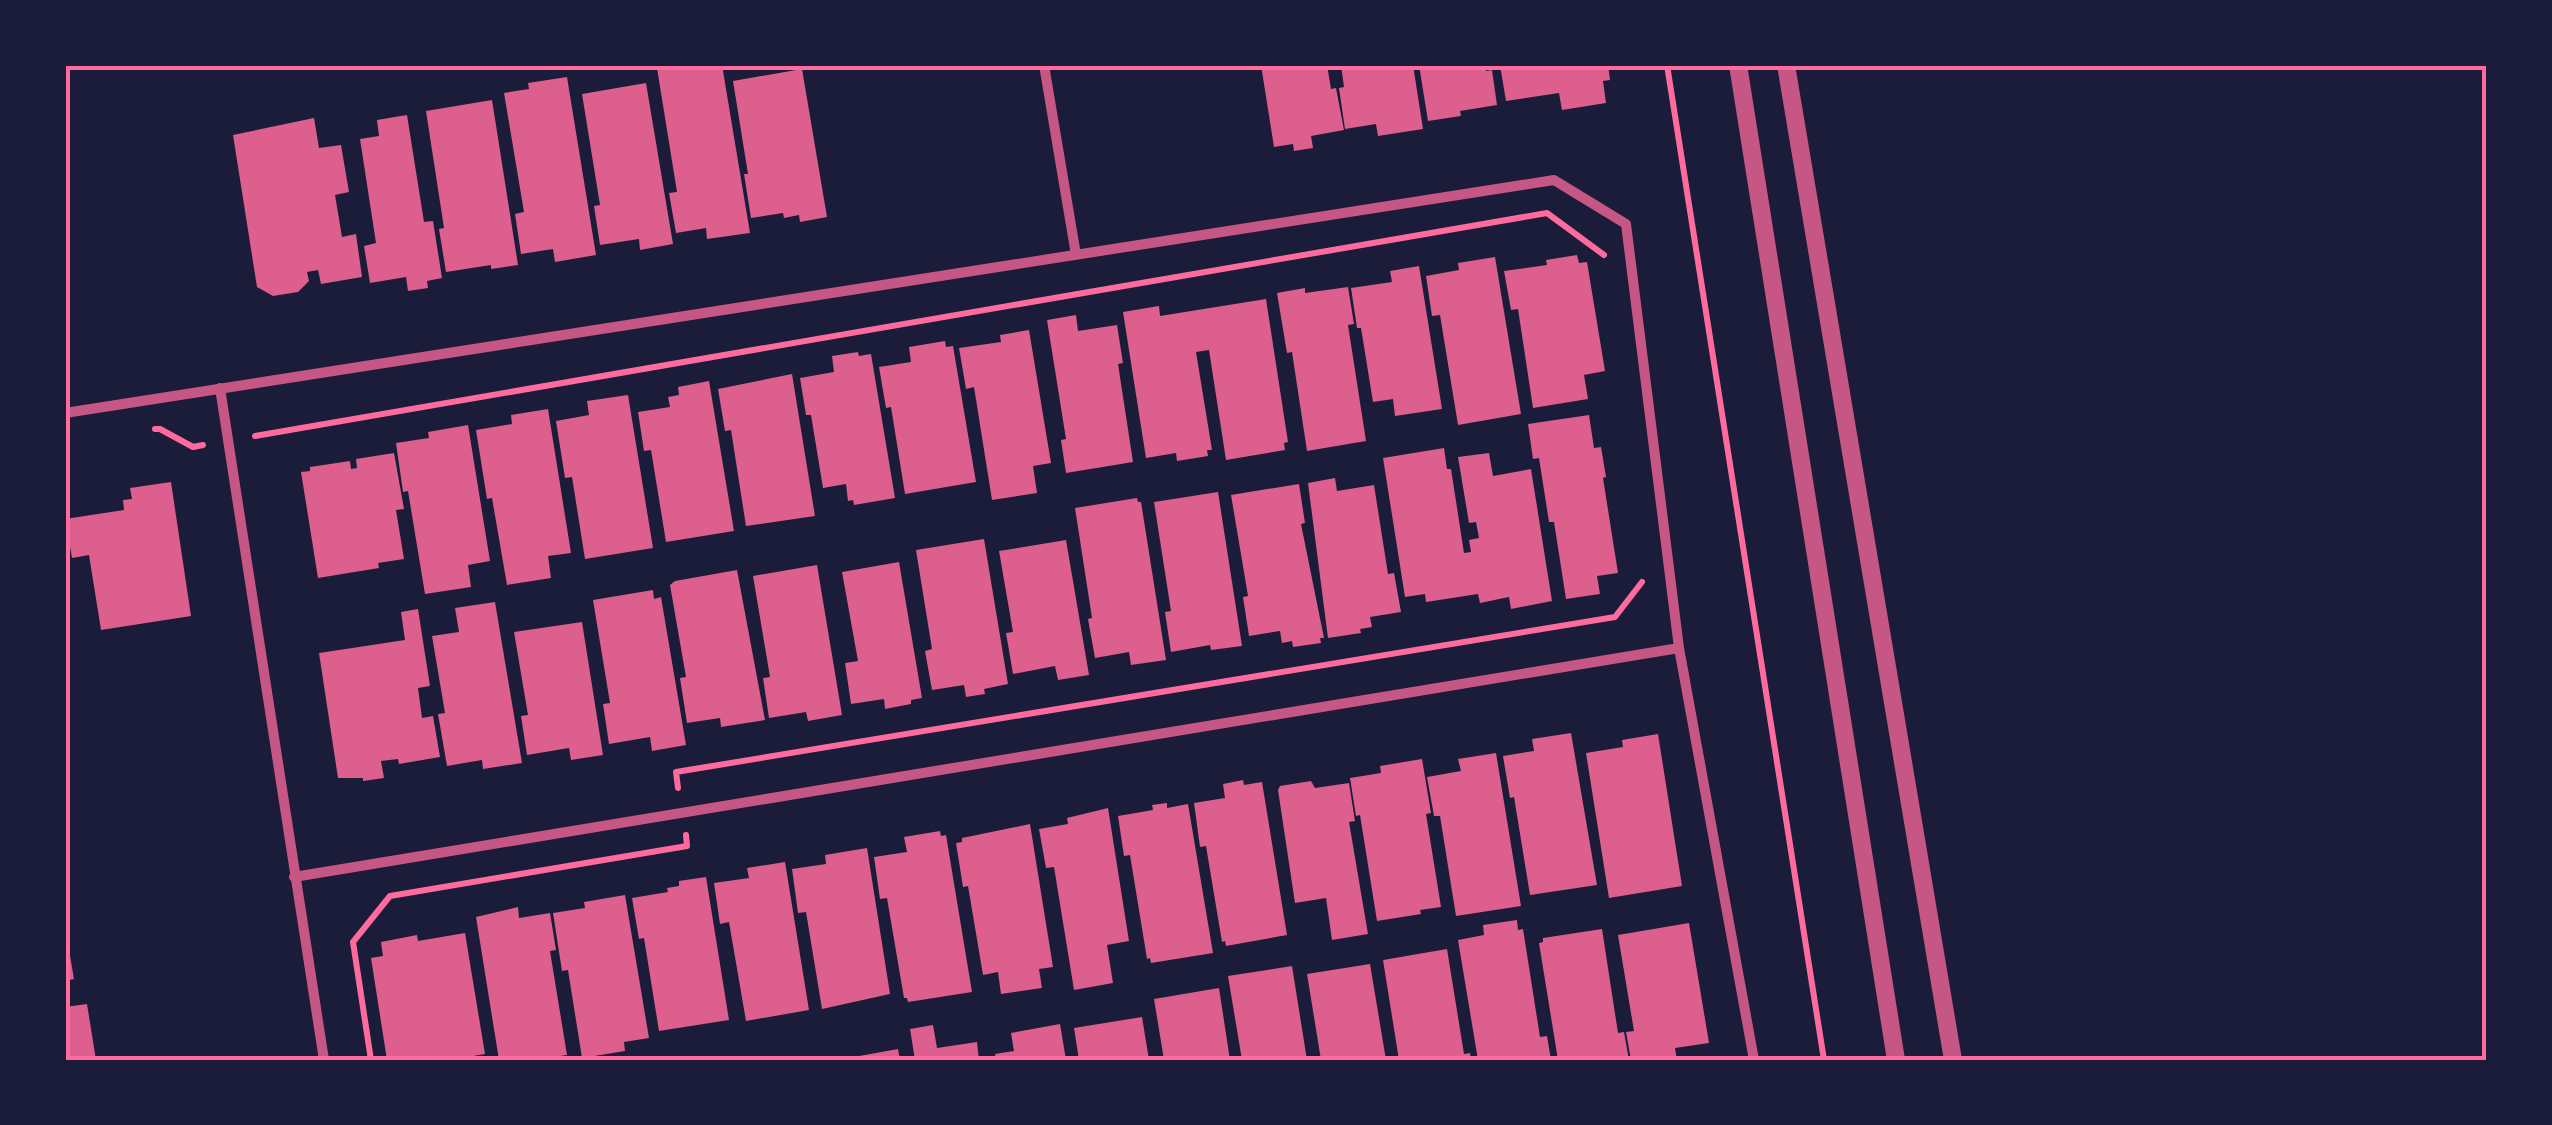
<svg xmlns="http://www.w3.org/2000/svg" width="2552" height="1125" font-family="'Golos Text',sans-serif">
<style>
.building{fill:#dd5f8e}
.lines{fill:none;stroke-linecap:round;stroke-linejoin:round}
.path{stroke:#ff6b9d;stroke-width:6}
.minor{stroke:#c65784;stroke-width:10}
.tertiary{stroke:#c65784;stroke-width:18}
.neatline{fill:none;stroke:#ff6b9d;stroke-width:4}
</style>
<rect width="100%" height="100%" fill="#1b1b3a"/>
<path class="building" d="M674,65H722L750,233L707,239L706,228L676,233L669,193L677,192L657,68Z
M1261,65H1327L1331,89L1336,88L1344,130L1311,136L1313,148L1294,151L1293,144L1274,147Z
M1341,65H1413L1423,129L1378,136L1376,124L1345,129L1339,88L1344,87Z
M1419,65H1485L1486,71L1492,70L1497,105L1460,111L1461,116L1428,121Z
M1500,65H1608L1610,80L1603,81L1606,103L1562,110L1559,93L1506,101Z
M802,69L827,217L800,222L799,215L784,218L783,213L751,218L744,174H748L733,81Z
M567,77L596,255L555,262L553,249L521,254L515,214L524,212L504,93L529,89L528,83Z
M646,83L673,244L640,250L639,239L600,245L594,206L600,205L582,94Z
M492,100L518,265L491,269V265L446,272L439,229L444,228L426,111Z
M407,115L424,222L433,221L442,278L427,281L428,288L408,291L406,277L370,283L364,246L376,243L360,139L379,136L377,120Z
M314,118L319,148L341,145L349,192L335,195L342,237L356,234L362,277L321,284L318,270L307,272L309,281L298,292L273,296L257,287L233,135Z
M1577,255L1579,263L1587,262L1605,371L1584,375L1588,399L1533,408L1518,309L1511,310L1504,271L1547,265L1546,260Z
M1495,257L1521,414L1458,425L1440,315L1432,316L1426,276L1459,270L1458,263Z
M1419,266L1442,409L1395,416L1393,399L1373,402L1361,328H1357L1351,288L1392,282L1390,271Z
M1348,287L1354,324L1348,325L1366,441L1307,451L1292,352L1287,353L1277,293L1305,288V293Z
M1266,299L1288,442L1284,443L1285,450L1226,460L1209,350L1196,352L1212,450H1207L1208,456L1177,461L1176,453L1146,458L1123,312L1159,306L1160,316Z
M1076,315L1078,331L1117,325L1123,363L1118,364L1133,462L1066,473L1061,440L1066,439L1047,320Z
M1029,330L1051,463L1033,466L1037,493L992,500L974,387L966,389L959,348L1001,342L1000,335Z
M945,341L946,347L953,346L976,482L905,494L891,407L886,408L879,367L911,362L909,347Z
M858,352L859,356L871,354L895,498L854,505L853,500L848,501L846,484L823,488L811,415H806L800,378L834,372L832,356Z
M792,374L815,516L746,526L731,430L725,431L718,389Z
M709,381L734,531L666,542L651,450L644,451L638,412L670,407L668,397L679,395L678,387Z
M628,395L653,548L585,559L572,477L565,478L556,421L589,415L587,401Z
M548,409L571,553L548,556L551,578L507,585L492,498L487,499L476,430L512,424L511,415Z
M1589,415L1594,448L1601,447L1606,477L1603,478L1618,573L1597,576L1600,594L1566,599L1554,522H1549L1539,458L1533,459L1528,424Z
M468,425L490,561L468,565L471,587L425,594L408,491L403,492L396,443L429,438L428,432Z
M1444,448L1447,469H1451L1464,553L1471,552L1469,540L1479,538L1476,522L1469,523L1458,457L1489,453L1493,476L1531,469L1552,601L1511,609L1509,597L1480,603L1478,594L1426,602L1425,594L1405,597L1383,458Z
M394,453L404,509L396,510L404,559L378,563L379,568L318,578L301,472L310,471V467L350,461L351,469L357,468L356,459Z
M1335,478L1337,491L1374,485L1388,574L1394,573L1401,612L1370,617L1372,627L1360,629L1361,633L1328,638L1308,483Z
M171,482L191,616L101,630L89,555L72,558L65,519L124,510L123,500L132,499L130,488Z
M1299,484L1305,523L1301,524L1324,638H1320L1321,643L1293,647L1292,641L1282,643L1280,631L1249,636L1243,597L1248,596L1231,495Z
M1218,492L1242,646L1211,650L1210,645L1171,652L1165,612L1171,611L1154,502Z
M1137,498L1138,502H1141L1166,660L1131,665L1129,652L1095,658L1088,619L1092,618L1075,508Z
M984,539L1008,684L984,689L985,694L966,697L964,685L932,690L925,651L932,649L916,550Z
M1066,540L1089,675L1058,680L1055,666L1013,674L1006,633L1013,632L999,551Z
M899,562L922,698L911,700V704L885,709L884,699L851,704L845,663L858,661L842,572Z
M817,565L842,715L808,721L806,712L769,718L763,678L770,677L753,576Z
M737,570L765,720L721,727L720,718L687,723L680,678L686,677L670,585L675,581Z
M653,590L654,599L661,597L686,745L652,751L650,737L609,744L603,704L610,703L593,600Z
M495,602L522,763L483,769L482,760L447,766L438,714L445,713L432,636L459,632L455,608Z
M418,609L430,686L418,688L422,718L433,716L440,757L399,764L398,759L381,761L384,778L363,781V778H338L319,653L405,640L401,612Z
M582,622L603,755L571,760L569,748L527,755L521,716L528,715L514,632Z
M1571,733L1597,885L1530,895L1514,797L1510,798L1503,756L1534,751L1532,739Z
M1658,734L1682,886L1609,898L1586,753L1623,747L1622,740Z
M1496,753L1521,906L1456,916L1440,816H1434L1427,777L1461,771L1458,759Z
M1422,759L1431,813L1426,814L1441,907L1420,910L1421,914L1377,921L1360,815L1356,816L1350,778L1381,773L1380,766Z
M1243,780L1244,785L1262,782L1287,935L1226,946L1225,941L1222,942L1206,846L1200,847L1194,803L1225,798L1223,784Z
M1311,781L1315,788L1349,783L1355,821L1349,822L1368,934L1332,940L1326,898L1295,903L1278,790L1280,786Z
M1167,803V808L1188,804L1213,953L1151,963L1150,958L1147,959L1130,855L1124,856L1118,816L1153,810L1152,805Z
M1108,808L1129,941L1107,945L1113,983L1074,990L1054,867L1046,868L1039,829L1068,824L1067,818Z
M1030,824L1053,967L1039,969L1042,988L1001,994L998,972L983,975L968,886L963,887L956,843L962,842V838Z
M940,831L941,836L946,835L972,992L908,1002L907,998H904L887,898L880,899L874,857L907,852L904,837Z
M867,848L890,994L822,1009L806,912L798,913L792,869L826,864L825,855Z
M785,862L809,1010L746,1021L729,922L720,924L714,883L749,878L747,868Z
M706,877L729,1020L659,1031L644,938L639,939L632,898L668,892L667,888L679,886V881Z
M625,895L649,1038L624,1042L625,1051L582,1058L568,970L562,971L553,913L585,908L584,902Z
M518,907L519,918L550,913L556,950L550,951L567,1055L532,1060H499L476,917Z
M1517,920L1518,930L1523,929L1540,1037L1547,1036L1551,1060H1478L1458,940L1484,935L1483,925Z
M1689,923L1709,1043L1675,1048L1677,1060H1631L1626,1032L1634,1031L1618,935Z
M1602,929L1618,1033L1624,1032L1629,1060H1558L1539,943L1543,942V938Z
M465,933L485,1054L451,1060H387L371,958L383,956L381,942L417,935L418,941Z
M67,938L74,979L65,981V939Z
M1447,949L1464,1054L1470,1053L1471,1060H1399L1383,960Z
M1370,964L1386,1060H1321L1307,974Z
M1292,966L1307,1060H1242L1228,976Z
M1219,988L1230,1060H1164L1154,999Z
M87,1004L96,1060H65V1007Z
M1142,1017L1149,1060H1079L1074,1028Z
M1060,1024L1066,1060H996L995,1054L1014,1051L1011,1033Z
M933,1025L937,1048L977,1042L979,1060H915L910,1029Z
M898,1049L900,1060H848V1058Z"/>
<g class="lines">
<path class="path" d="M1667,65L1824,1060
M155,429H160L193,447L203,445
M255,436L1547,213L1604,255
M678,788L676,772L1615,617L1642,582
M371,1060L353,942L390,896L687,846L686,835"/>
<path class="minor" d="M1044,65L1076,255
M220,388L324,1060
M65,413L1554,180L1626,224L1679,648L1754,1060
M294,877L1679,648"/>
<path class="tertiary" d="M1738,65L1896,1060
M1786,65L1953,1060"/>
</g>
<rect width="2552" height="1125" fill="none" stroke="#1b1b3a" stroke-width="135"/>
<rect x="68" y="68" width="2416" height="990" class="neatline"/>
</svg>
